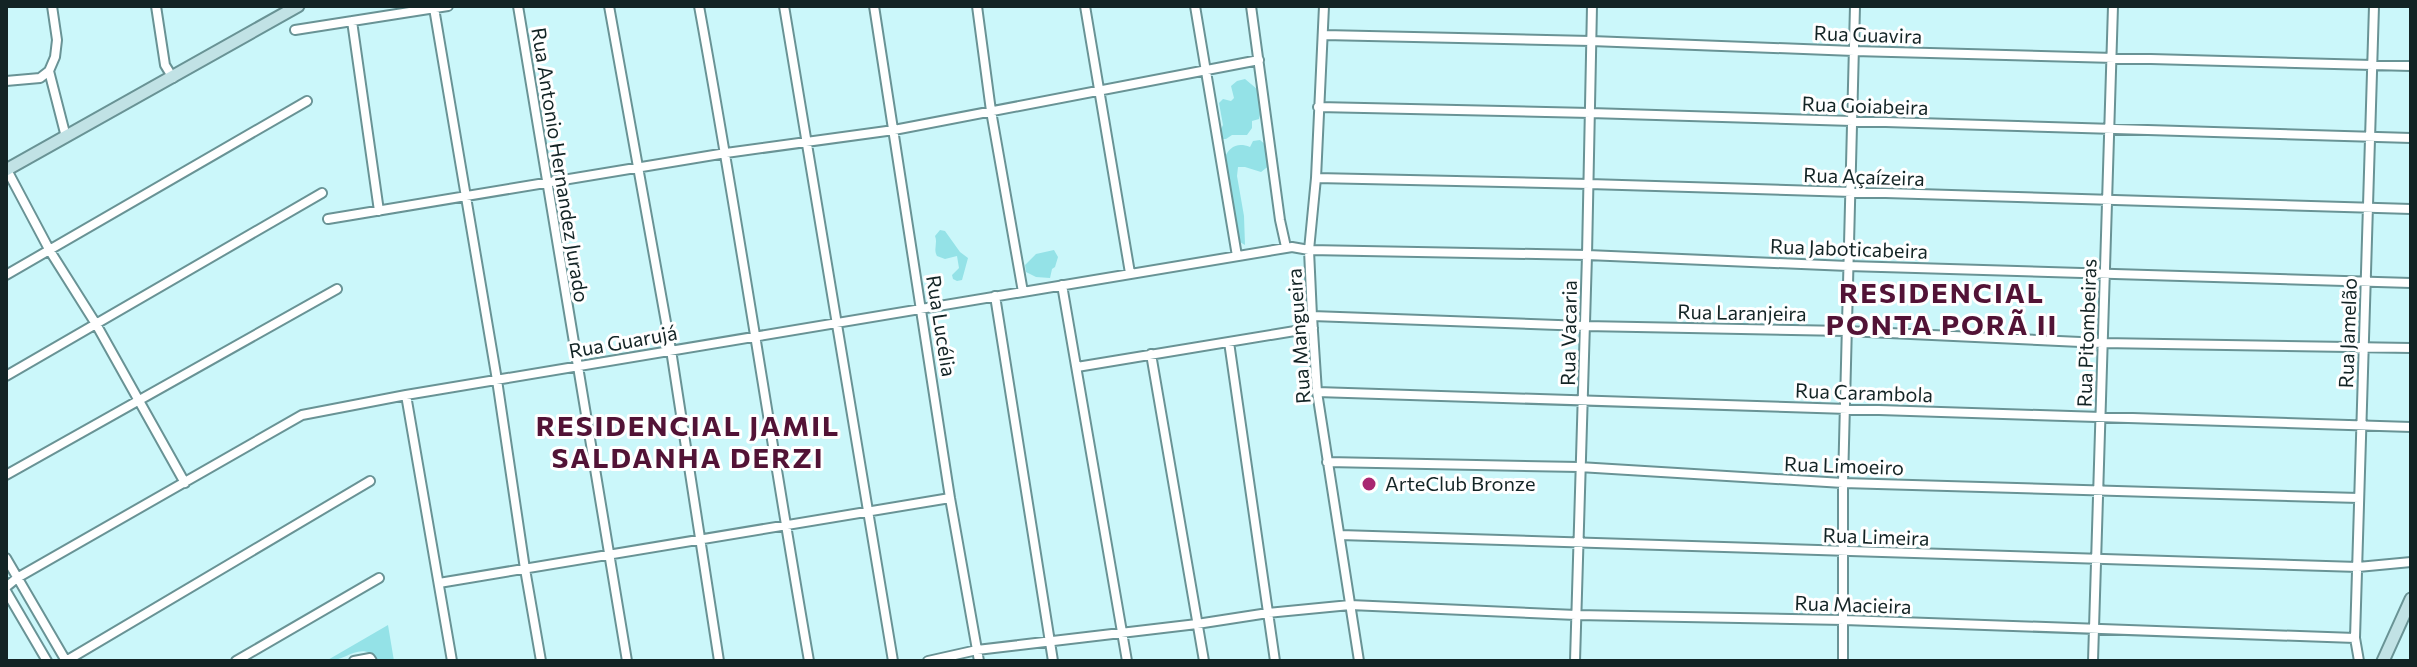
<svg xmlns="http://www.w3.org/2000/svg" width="2417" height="667" font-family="Commissioner,sans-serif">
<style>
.green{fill:#94e2e7}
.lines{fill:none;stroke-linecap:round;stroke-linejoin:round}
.street-casing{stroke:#699395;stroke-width:12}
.secondary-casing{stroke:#699395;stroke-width:15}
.street{stroke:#fff;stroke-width:8}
.secondary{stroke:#c1e2e5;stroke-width:11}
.poi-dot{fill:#a92671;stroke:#fff;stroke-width:3}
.labels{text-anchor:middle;stroke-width:6;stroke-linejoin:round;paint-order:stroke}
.street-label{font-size:20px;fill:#132425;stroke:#fff}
.poi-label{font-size:20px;fill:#132425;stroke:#fff;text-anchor:start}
.district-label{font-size:28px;font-weight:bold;letter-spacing:2px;fill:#521336;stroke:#fff}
</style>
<rect width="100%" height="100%" fill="#cbf7fa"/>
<path class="green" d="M1245,79L1257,89C1258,99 1262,110 1259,119L1252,121V128L1247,135H1232L1226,139H1221L1219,133L1223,125L1219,103L1223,99L1231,101L1234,98L1231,86L1237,81Z
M1260,140L1274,152L1278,159L1261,172L1245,167H1238L1237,176L1244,216L1245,245L1238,241L1224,159C1229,147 1237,142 1250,147L1253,141Z
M940,230L945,231L960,252L968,258L962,280L957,281L953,279L952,275L959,268L957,256L945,259L937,256C933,249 938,243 935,236Z
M1054,250L1058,257L1055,267L1052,269L1050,278L1036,277L1026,272L1025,265L1036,254Z
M388,625L394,661H380C360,639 349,661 326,661Z"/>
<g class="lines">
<defs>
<path id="street" d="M52,6L57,40L55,57L49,71L66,137
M156,6L165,65L173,78
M518,6L627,661
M609,6L671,350L719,661
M699,6C739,224 771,443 809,661
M784,6L893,661
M874,6L950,498L979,661
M977,6L991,111L1023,292
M1085,6L1130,273
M1195,6L1237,256
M1251,6L1280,220L1286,247
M1324,6L1316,178L1309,250L1312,316L1317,392L1359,661
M434,8L497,380L525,569L541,661
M352,21L379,211
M295,30L448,6
M1324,35L1591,41L1854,51L2411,66
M6,81L40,78L49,71
M1318,107L1590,113L2411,138
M7,170L50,251L96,324L185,483
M1316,178L1589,184L2411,209
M328,219L726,153L894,130L1259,60
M6,275L307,101
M1062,285L1127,661
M995,296L1053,661
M1312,316L1585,326L1846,331L2102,343L2411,348
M1229,342L1275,661
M1151,354L1204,661
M1077,367L1313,328
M6,376L322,193
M1317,392L2411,427
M406,395L452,661
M1327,462L1579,467L1843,483L2359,498
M6,475L337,289
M1340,535L2358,567L2411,562
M6,558L66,661
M439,583L950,498
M6,587L17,578L302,415L406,395L1292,247L1309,250L1587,255L1848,266L2411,283
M6,591L47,661
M66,661L370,481
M236,661L379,578
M354,661L370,658L372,661
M928,661L977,650L1197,624L1268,613L1350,605L1576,615L1844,620L2355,638
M1575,661L1587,255L1592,6
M1843,661V483L1855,6
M2093,661L2113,6
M2359,661L2355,638L2374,6"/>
<path id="secondary" d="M6,170L298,6
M2383,661L2411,599"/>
</defs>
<use href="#street" class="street-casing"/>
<use href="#secondary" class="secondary-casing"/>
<use href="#street" class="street"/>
<use href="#secondary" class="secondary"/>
</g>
<circle class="poi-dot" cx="1369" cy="484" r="8"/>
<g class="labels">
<g class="street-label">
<text transform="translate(1868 35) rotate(2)" y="7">Rua Guavira</text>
<text transform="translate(1865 106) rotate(2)" y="7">Rua Goiabeira</text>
<text transform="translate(560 165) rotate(81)" y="7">Rua Antonio Hernandez Jurado</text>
<text transform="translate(1864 177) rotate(2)" y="7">Rua Açaízeira</text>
<text transform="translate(1849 249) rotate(2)" y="7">Rua Jaboticabeira</text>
<text transform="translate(1742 313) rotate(1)" y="7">Rua Laranjeira</text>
<text transform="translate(941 326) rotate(81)" y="7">Rua Lucélia</text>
<text transform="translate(1569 333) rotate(-89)" y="7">Rua Vacaria</text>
<text transform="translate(2087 333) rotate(-88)" y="7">Rua Pitombeiras</text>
<text transform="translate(2348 333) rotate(-88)" y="7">Rua Jamelão</text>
<text transform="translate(1299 336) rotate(-94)" y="7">Rua Mangueira</text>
<text transform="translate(623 342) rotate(-10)" y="7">Rua Guarujá</text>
<text transform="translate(1864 393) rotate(2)" y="7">Rua Carambola</text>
<text transform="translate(1844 466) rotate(2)" y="7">Rua Limoeiro</text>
<text transform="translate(1876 537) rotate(2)" y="7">Rua Limeira</text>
<text transform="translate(1853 605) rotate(2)" y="7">Rua Macieira</text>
</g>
<g class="poi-label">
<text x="1385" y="491">ArteClub Bronze</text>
</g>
<g class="district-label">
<text x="1942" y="303">RESIDENCIAL<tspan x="1942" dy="32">PONTA PORÃ II</tspan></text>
<text x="688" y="436">RESIDENCIAL JAMIL<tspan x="688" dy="32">SALDANHA DERZI</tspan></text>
</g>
</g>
<rect width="2417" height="667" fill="none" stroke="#132425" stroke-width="16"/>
</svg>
